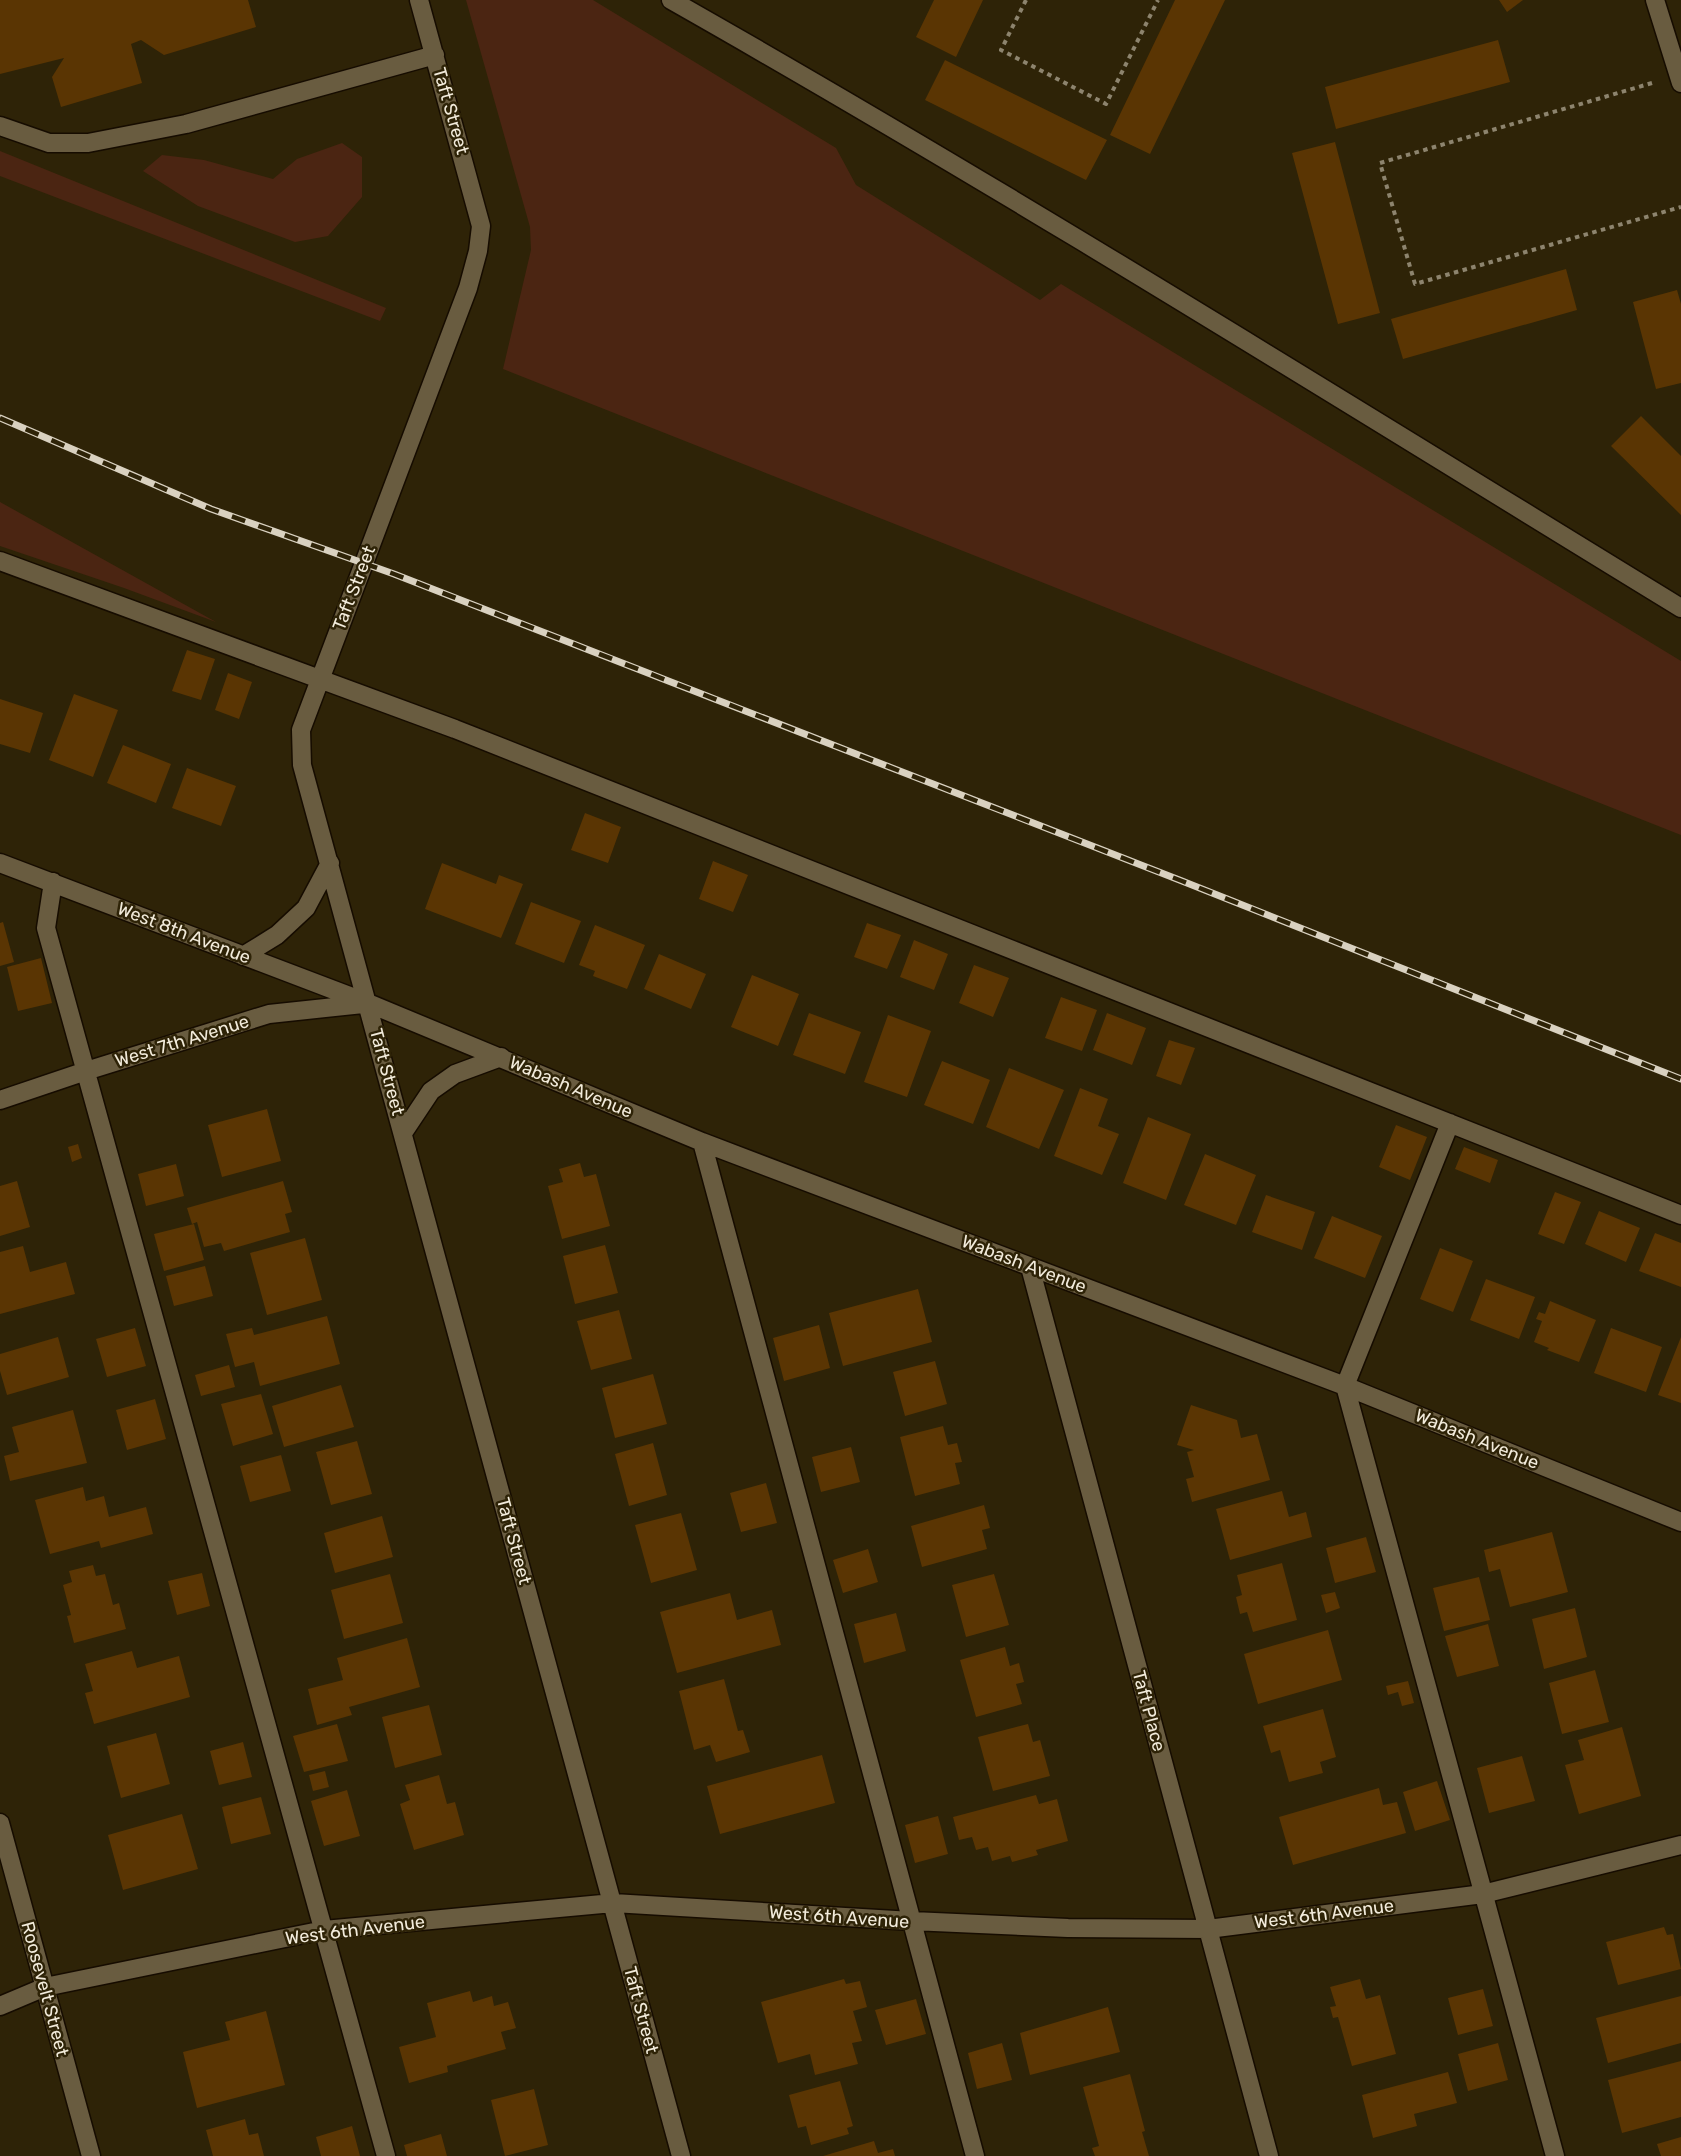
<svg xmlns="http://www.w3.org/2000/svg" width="1681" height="2156" font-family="Rubik,sans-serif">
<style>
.green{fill:#4b2512}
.building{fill:#5a3503}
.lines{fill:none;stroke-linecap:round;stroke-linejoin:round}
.minor-casing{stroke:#160c00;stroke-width:21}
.path{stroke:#8d846e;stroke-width:4;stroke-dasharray:4.5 4.5;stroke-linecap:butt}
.minor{stroke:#695c40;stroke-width:18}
.rail-casing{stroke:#d9d1c0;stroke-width:7}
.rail{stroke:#2e2307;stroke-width:4.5;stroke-dasharray:14;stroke-linecap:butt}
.labels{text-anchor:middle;stroke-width:5;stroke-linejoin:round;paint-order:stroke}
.street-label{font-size:18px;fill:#f2ebdb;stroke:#2e2307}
</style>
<rect width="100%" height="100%" fill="#2e2307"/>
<path class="green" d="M466,0H593L836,148L856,185L1040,300L1061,284L1681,661V835L503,369L531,250L530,227Z
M342,143L362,157V197L328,236L295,242L198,206L143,171L162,155L204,160L273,179L297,159Z
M0,151L386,308L380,321L0,176Z
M0,502L216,622L124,588L0,546Z"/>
<path class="building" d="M0,0H248L256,27L164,55L141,40L131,44L142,83L61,107L52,77L64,58L0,74Z
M934,0H983L956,57L916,37Z
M1175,0H1225L1150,154L1110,135Z
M1499,0H1523L1507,12Z
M1498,40L1510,82L1336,129L1325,87Z
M945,60L1107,140L1086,180L925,100Z
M1335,142L1380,313L1338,324L1292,153Z
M1566,269L1577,310L1403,359L1391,319Z
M1677,290L1681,304V383L1656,389L1633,302Z
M1641,416L1681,456V515L1611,446Z
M187,650L215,659L201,700L172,691Z
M228,673L252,682L239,719L215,710Z
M74,694L118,710L93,777L49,760Z
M0,699L43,713L30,753L0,744Z
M123,745L171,764L156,803L107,783Z
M187,768L236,786L221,826L172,808Z
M585,813L621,827L608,863L571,850Z
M713,861L748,875L733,912L699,899Z
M442,863L496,884L499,875L523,884L501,938L425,909Z
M531,902L581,921L564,963L515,944Z
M3,922L14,962L0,966V923Z
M867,923L901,935L887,969L854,957Z
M595,925L645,945L627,989L593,976L595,971L579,965Z
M914,940L948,954L934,990L900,977Z
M659,954L706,974L691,1009L644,989Z
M41,958L52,1003L18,1011L7,967Z
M974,965L1009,978L993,1017L959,1003Z
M752,975L799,994L778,1046L731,1027Z
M1061,997L1097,1010L1082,1051L1045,1038Z
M809,1013L861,1032L845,1074L793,1055Z
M1107,1013L1146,1028L1132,1065L1093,1050Z
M888,1015L931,1031L907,1097L864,1082Z
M1169,1040L1195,1048L1181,1085L1156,1076Z
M942,1061L990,1080L973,1124L924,1105Z
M1009,1068L1064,1090L1039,1149L986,1127Z
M1080,1088L1108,1099L1098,1126L1119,1134L1102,1175L1054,1156Z
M267,1109L281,1161L222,1177L208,1125Z
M1148,1117L1191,1134L1166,1200L1123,1183Z
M1396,1125L1427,1137L1410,1180L1379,1167Z
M78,1144L82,1158L72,1162L68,1147Z
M1464,1147L1498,1160L1490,1183L1455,1169Z
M1205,1154L1256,1175L1236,1225L1184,1205Z
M580,1163L584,1177L596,1174L610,1226L562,1239L548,1186L563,1182L559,1169Z
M176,1164L184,1196L146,1206L138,1174Z
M17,1181L30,1227L0,1236V1186Z
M283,1181L292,1212L285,1214L290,1232L224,1251L221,1243L204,1247L197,1222L192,1224L187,1208Z
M1555,1192L1581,1202L1564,1244L1538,1234Z
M1266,1195L1315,1212L1302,1250L1252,1232Z
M1599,1211L1640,1228L1626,1262L1585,1244Z
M1332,1216L1382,1236L1365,1278L1314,1258Z
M194,1224L204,1260L164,1271L154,1234Z
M1655,1233L1681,1243V1287L1639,1271Z
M305,1238L322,1300L267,1315L250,1253Z
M605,1245L618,1293L575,1304L563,1256Z
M23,1246L30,1272L66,1262L75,1294L0,1314V1252Z
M1440,1248L1473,1261L1453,1312L1420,1299Z
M205,1266L213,1296L174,1306L166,1276Z
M1486,1279L1535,1297L1519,1339L1470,1320Z
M918,1289L932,1342L843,1366L829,1313Z
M1550,1301L1596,1320L1579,1362L1547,1350L1549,1348L1534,1342L1542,1321L1536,1319L1539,1312L1545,1314Z
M619,1310L632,1359L591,1370L577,1321Z
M327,1316L340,1364L260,1386L254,1362L235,1367L226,1334L252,1328L254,1335Z
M819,1325L830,1368L784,1381L773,1338Z
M135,1328L146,1366L107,1377L96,1339Z
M1611,1328L1662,1347L1646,1392L1594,1373Z
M58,1337L69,1377L7,1395L0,1371V1354Z
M1681,1337V1403L1658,1395Z
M935,1361L947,1404L905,1416L893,1372Z
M229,1365L235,1387L201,1396L195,1375Z
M653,1374L667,1424L615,1438L602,1388Z
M341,1385L354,1427L284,1447L272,1406Z
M261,1394L273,1434L233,1446L221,1404Z
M155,1399L166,1439L127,1450L116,1410Z
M1191,1405L1237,1420L1241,1438L1257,1434L1270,1480L1192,1502L1186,1479L1194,1477L1187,1452L1194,1450L1177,1445Z
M73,1410L87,1463L10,1481L4,1456L19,1452L12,1427Z
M943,1426L948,1445L957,1443L962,1462L955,1463L960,1484L915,1496L900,1437Z
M357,1441L372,1494L331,1505L316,1452Z
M653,1443L667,1495L629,1506L615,1454Z
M851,1447L860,1482L821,1492L812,1457Z
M281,1455L291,1491L250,1502L240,1466Z
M766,1483L777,1523L741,1532L730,1493Z
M83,1487L86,1501L104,1496L109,1517L146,1507L153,1534L101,1548L99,1541L50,1554L35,1500Z
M1282,1491L1289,1517L1306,1512L1312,1537L1230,1560L1216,1509Z
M984,1505L990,1528L982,1530L987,1549L922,1567L911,1526Z
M681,1513L697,1570L651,1583L635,1525Z
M382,1516L393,1557L335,1573L324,1533Z
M1552,1532L1568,1592L1510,1607L1500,1569L1489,1572L1484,1550Z
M1366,1537L1376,1572L1335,1583L1326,1548Z
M868,1549L878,1582L843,1593L833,1560Z
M1282,1563L1297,1620L1253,1632L1247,1612L1240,1614L1236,1597L1242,1595L1237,1575Z
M93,1565L96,1576L105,1574L113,1605L119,1603L126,1629L74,1643L67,1616L71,1615L63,1585L72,1582L69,1571Z
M202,1573L210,1606L177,1615L168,1581Z
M390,1574L403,1623L344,1639L331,1590Z
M994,1574L1009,1625L966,1637L952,1585Z
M1479,1577L1490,1620L1444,1631L1433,1588Z
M1335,1592L1340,1608L1326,1613L1321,1595Z
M730,1593L737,1620L772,1610L781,1645L677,1673L660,1612Z
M1575,1608L1587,1657L1544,1669L1532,1619Z
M896,1613L906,1651L864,1663L854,1624Z
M1488,1624L1499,1666L1457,1677L1445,1636Z
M1328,1630L1342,1680L1258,1704L1244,1654Z
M407,1638L420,1687L349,1707L352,1715L317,1725L308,1689L343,1680L337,1658Z
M1005,1647L1010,1666L1019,1663L1024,1682L1016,1684L1022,1704L976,1717L960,1660Z
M132,1651L137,1668L179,1656L190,1697L94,1724L85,1693L93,1691L85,1664Z
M1595,1670L1609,1722L1562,1734L1549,1683Z
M724,1679L738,1731L743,1730L750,1752L716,1762L710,1745L694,1750L679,1691Z
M1408,1681L1414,1703L1402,1706L1398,1692L1388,1695L1386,1686Z
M429,1705L442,1755L395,1768L382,1717Z
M1323,1709L1336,1757L1320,1762L1323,1773L1289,1782L1280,1750L1271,1753L1263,1726Z
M337,1724L348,1761L304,1772L293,1736Z
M1028,1724L1033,1742L1040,1740L1050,1776L993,1791L978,1737Z
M1622,1727L1641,1796L1579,1814L1565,1765L1584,1760L1578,1740Z
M156,1733L170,1784L121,1798L107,1746Z
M243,1742L252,1777L219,1785L210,1751Z
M822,1755L835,1803L720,1834L707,1786Z
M1522,1756L1535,1801L1489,1813L1477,1768Z
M325,1771L329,1787L313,1791L309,1775Z
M439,1775L447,1804L455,1802L464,1835L414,1850L400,1804L410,1800L405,1785Z
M1437,1781L1450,1820L1415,1831L1403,1792Z
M1379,1788L1383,1805L1397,1802L1406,1833L1293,1865L1279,1817Z
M347,1790L360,1836L324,1846L311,1801Z
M1036,1795L1039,1804L1057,1799L1068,1841L1036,1850L1038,1855L1012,1862L1010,1856L992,1861L988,1847L976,1850L972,1837L959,1840L953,1817Z
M261,1797L271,1834L231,1844L222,1807Z
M182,1814L198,1869L123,1890L108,1835Z
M938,1816L948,1854L915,1863L905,1825Z
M1664,1927L1667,1935L1673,1934L1681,1969L1618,1985L1606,1942Z
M844,1979L846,1984L860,1981L867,2007L853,2011L862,2041L852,2043L858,2064L815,2075L810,2054L778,2063L761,2002Z
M1360,1979L1366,1999L1380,1995L1396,2054L1352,2066L1338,2017L1333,2018L1330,2007L1336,2006L1330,1987Z
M1483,1989L1493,2026L1458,2035L1448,1998Z
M470,1991L473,2002L492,1996L494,2006L508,2002L516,2028L501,2032L506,2049L447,2066L448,2072L409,2083L399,2047L436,2037L427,2003Z
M1681,1996V2043L1608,2063L1596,2018Z
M916,1999L926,2034L886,2045L875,2010Z
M1108,2007L1120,2052L1030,2075L1020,2033Z
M266,2011L285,2085L197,2108L183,2052L230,2040L225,2022Z
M1002,2043L1012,2080L977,2089L968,2053Z
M1498,2043L1508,2080L1468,2091L1458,2054Z
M1681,2061V2117L1622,2133L1608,2080Z
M1448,2072L1457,2103L1414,2114L1417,2126L1373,2138L1362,2095Z
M1130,2074L1145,2131L1142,2132L1149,2156H1095L1092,2148L1099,2146L1083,2087Z
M840,2081L853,2126L847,2128L849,2134L811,2145L806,2126L798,2128L789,2095Z
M534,2089L548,2145L505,2156L491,2100Z
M245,2119L249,2135L258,2133L264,2156H213L206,2130Z
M352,2126L360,2156H321L316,2137Z
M441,2134L447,2156H407L404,2145Z
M1681,2137V2156H1661L1657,2144Z
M874,2141L878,2153L893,2149L895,2156H823Z"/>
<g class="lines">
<defs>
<path id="minor" d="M419,0L481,226L478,251L468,288L301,730L302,765L681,2156
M671,0C1013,194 1346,403 1681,608
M1655,0L1681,83
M0,126L49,143H88L186,124L435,55
M0,561L455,729L1681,1215
M0,863L368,1003L702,1142L1345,1386L1681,1522
M53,882L46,928L386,2156
M243,956L277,935L306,908L330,863
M0,1100L86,1071L269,1014L363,1004
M1450,1123L1345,1386L1555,2156
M403,1133L431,1091L455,1074L501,1057
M702,1142L975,2156
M1030,1267L1269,2156
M0,1823L91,2156
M0,2006L45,1987L324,1930L613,1903L912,1921L1068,1928L1208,1929L1483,1894L1681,1845"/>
</defs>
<use href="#minor" class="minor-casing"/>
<path class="path" d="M1026,0L1001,50L1106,104L1158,0
M1652,83L1380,163L1415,284L1681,207"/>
<use href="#minor" class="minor"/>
<defs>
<path id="rail" d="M0,418L211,509L394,574L1182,881L1681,1079"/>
</defs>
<use href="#rail" class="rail-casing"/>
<use href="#rail" class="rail"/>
</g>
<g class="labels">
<g class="street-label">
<text transform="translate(451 111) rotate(74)" y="6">Taft Street</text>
<text transform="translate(354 588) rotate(-69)" y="6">Taft Street</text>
<text transform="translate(184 933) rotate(21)" y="6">West 8th Avenue</text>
<text transform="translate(182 1041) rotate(-17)" y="6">West 7th Avenue</text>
<text transform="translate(387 1072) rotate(75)" y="6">Taft Street</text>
<text transform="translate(571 1087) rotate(23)" y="6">Wabash Avenue</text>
<text transform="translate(1024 1264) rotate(21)" y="6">Wabash Avenue</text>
<text transform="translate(1477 1439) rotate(22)" y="6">Wabash Avenue</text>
<text transform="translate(514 1541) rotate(75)" y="6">Taft Street</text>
<text transform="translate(1149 1711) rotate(75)" y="6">Taft Place</text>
<text transform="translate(1324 1914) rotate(-7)" y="6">West 6th Avenue</text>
<text transform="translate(839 1917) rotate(4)" y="6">West 6th Avenue</text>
<text transform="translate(355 1930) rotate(-7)" y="6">West 6th Avenue</text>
<text transform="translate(45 1989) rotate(75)" y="6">Roosevelt Street</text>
<text transform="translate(641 2010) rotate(75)" y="6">Taft Street</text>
</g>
</g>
</svg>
